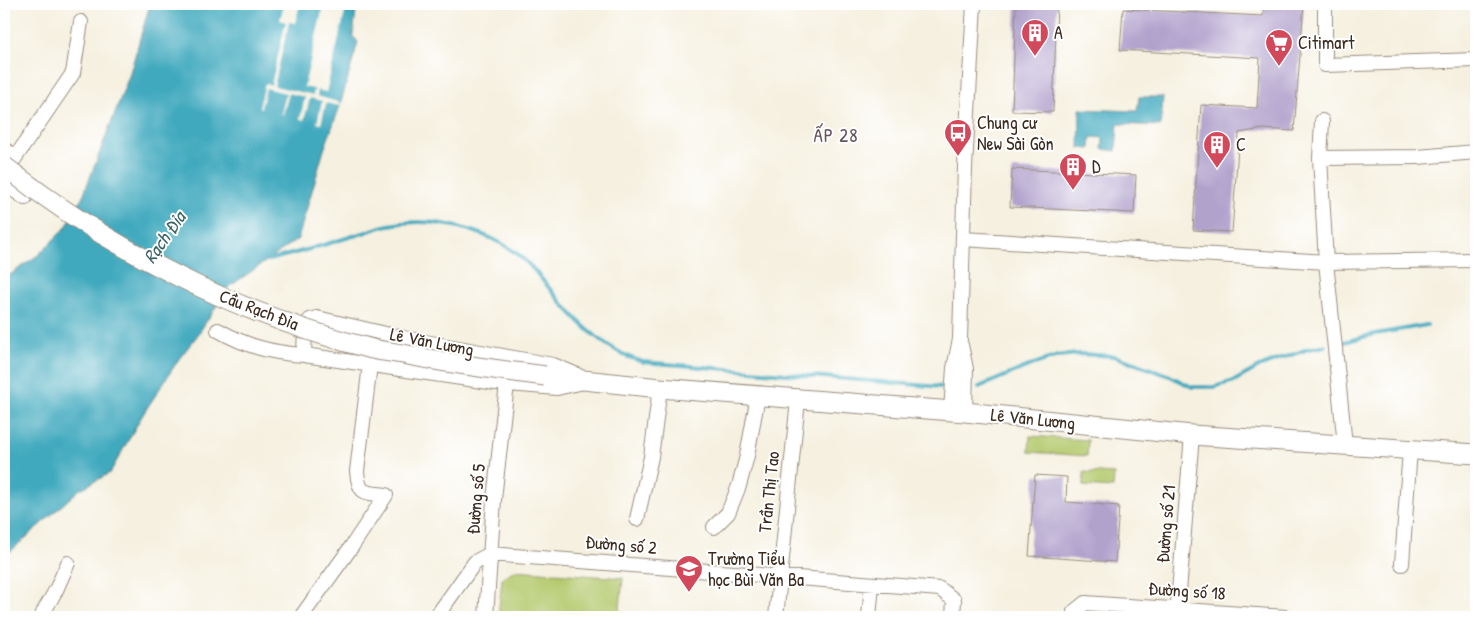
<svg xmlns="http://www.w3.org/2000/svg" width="1480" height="621" font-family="'Patrick Hand',sans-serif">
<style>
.green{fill:#b4c96d;stroke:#787a46}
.water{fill:#3fa9be;stroke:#3d6a6e}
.pier{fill:#f5f0df}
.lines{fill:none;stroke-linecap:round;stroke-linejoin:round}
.stream{stroke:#3fa9be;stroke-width:4}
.building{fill:#b1a2cc}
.street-casing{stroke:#988d7e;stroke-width:16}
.secondary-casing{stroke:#988d7e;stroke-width:21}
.street{stroke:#fff;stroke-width:14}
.secondary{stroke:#fff;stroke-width:19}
.secondary-bridge-casing{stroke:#988d7e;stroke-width:21;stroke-linecap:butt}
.secondary-bridge{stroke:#fff;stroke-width:19}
.labels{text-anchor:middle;stroke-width:4;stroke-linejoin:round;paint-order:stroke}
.poi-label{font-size:18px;fill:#3b2a1e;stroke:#fff;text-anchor:start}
.street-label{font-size:18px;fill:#3b2a1e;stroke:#fff}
.neighbourhood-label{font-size:19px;letter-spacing:1px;fill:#64545b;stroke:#fff}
.water-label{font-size:19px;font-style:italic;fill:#3d6366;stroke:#fff}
</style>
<rect width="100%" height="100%" fill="#fff"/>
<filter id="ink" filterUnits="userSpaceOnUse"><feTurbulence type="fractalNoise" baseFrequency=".02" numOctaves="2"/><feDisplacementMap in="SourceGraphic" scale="10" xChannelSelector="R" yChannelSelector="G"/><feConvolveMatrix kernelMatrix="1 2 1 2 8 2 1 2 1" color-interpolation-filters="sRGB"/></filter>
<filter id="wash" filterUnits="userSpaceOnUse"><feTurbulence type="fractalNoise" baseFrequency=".0096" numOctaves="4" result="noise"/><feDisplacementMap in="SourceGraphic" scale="20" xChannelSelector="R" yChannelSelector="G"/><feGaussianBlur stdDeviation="1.12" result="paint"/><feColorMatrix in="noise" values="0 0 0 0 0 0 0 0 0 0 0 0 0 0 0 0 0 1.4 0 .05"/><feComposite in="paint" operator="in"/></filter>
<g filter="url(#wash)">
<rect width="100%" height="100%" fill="#f5f0df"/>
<path class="green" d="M1030,436L1088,440L1087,456L1029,452Z
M1084,472L1114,474L1113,488L1083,486Z
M514,570L623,578L619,617H498L502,579Z"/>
<path class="water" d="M150,4H357L353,36L358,42L340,106L324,150L298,239L229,287L197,336L179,359L142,416L110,473L79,490L9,553L4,560V279L38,255L66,227L82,198L129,76Z
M1139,97H1163L1161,126L1118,124L1116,151L1102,149L1103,138L1091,137L1090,149L1079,148L1080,109L1137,111Z"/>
<path class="pier" d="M284,4H300L295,23L289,22L274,86L313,95L314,89L304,87L324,4H347L326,92L318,90L317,96L341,103L340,106L326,103L321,124L317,123L322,101L310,98L304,120L300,119L305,97L289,93L283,114H281L286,93L266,88L261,108H259L265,84L271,85L286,22L280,20Z"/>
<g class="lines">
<path class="stream" d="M265,259L269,260C297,253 325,245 353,236C365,233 377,227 389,225C438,215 502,232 535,271C560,301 584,333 619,352C626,357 635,359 643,362L942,387
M1344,342L1375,334L1427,325
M979,387L1031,365L1058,356L1079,354L1114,356L1170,376L1192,387H1214L1234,381L1259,367L1280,359L1308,349L1325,346"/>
</g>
<g id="blocks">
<path class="building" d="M1016,4H1057L1053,112L1012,111Z
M1264,4H1304L1294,131L1263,129L1239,133L1232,232L1193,230L1201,105L1257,108L1260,58L1120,50L1123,9L1263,16Z
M1012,169L1136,175L1134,213L1010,207Z
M1035,475L1067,477L1066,502L1119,506L1115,562L1029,556Z"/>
</g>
</g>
<g filter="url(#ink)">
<use href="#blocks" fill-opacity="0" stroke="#988d7e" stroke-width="1"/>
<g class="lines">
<defs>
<path id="street" d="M1325,4V65L1476,60
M1322,121L1320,158L1326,262L1345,445
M4,149L15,157
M1320,158L1418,157L1476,152
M4,174L73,73L81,22
M4,183L25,198
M963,239L1326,262L1476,260
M218,330C246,346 271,353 304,355L496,383L557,388L579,383
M961,345L966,369L965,412
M304,355L305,326L310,320L317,318L403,338L553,365L577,375
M951,411L954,368L960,339L965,167L974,4
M637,519L651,457L660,388
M714,527L728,513L739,486L747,456L758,396
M1402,564L1410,449
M43,613L56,590L68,563
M1177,616L1192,435
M301,617L352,546L386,495C365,492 359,496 357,471L370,365
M436,617L475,562L490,554L940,589L954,600L953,617
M486,617L494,499L507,384
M776,617L798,400
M869,617L872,584
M1074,617V612L1085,603L1286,617"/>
<path id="secondary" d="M545,376L660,388L965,412L1192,435L1476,454"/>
</defs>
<use href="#street" class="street-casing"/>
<use href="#secondary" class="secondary-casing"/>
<use href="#street" class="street"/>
<use href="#secondary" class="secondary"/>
<defs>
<path id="secondary-bridge" d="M4,166C112,251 239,315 372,349C386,352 400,353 413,356C457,365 501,370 545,376"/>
</defs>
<use href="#secondary-bridge" class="secondary-bridge-casing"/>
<use href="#secondary-bridge" class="secondary-bridge"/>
</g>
</g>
<defs>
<symbol id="building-pin" viewBox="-11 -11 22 30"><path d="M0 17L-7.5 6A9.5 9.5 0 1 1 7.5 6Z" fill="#d1495b" stroke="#fff"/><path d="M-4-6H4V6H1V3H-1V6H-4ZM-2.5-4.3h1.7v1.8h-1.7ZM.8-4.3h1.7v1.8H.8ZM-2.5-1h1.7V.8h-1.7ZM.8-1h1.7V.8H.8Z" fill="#fff"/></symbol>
<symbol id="supermarket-pin" viewBox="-11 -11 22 30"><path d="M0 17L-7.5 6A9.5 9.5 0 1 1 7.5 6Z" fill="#d1495b" stroke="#fff"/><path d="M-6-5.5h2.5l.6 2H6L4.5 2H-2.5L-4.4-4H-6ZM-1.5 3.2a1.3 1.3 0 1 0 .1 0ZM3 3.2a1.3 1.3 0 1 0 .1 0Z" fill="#fff"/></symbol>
<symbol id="bus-pin" viewBox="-11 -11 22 30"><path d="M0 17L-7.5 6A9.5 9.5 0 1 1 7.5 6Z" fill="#d1495b" stroke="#fff"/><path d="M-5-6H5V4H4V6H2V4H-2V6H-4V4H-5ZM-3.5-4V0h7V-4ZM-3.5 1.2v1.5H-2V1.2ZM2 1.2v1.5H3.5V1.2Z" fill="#fff"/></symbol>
<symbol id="school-pin" viewBox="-11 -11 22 30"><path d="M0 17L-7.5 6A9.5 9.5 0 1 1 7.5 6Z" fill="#d1495b" stroke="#fff"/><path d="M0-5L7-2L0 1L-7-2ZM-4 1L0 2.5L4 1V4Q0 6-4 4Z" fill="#fff"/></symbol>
</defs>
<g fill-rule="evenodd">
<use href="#building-pin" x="1019" y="17" width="32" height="43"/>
<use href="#supermarket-pin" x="1263" y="27" width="32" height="43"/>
<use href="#bus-pin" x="942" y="117" width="32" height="43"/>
<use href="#building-pin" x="1201" y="129" width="32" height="43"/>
<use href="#building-pin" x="1057" y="151" width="32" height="43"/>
<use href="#school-pin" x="673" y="553" width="32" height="43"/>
</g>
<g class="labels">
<g class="poi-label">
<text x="1054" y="39">A</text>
<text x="1298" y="49">Citimart</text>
<text x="977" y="129">Chung cư<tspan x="977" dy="21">New Sài Gòn</tspan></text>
<text x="1236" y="151">C</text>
<text x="1092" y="173">D</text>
<text x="708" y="565">Trường Tiểu<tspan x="708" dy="21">học Bùi Văn Ba</tspan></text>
</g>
<g class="street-label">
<text transform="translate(259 310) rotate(21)" y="6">Cầu Rạch Đỉa</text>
<text transform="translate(432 342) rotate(11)" y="6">Lê Văn Lương</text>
<text transform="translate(1033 419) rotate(6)" y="6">Lê Văn Lương</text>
<text transform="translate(769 492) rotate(-84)" y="6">Trần Thị Tao</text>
<text transform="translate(476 499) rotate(-85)" y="6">Đường số 5</text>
<text transform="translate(1166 524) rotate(-85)" y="6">Đường số 21</text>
<text transform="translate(621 545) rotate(5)" y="6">Đường số 2</text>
<text transform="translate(1187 591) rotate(4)" y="6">Đường số 18</text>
</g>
<g class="neighbourhood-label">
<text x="836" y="142">ẤP 28</text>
</g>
<g class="water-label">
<text transform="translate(164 237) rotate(-55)" y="7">Rạch Đỉa</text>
</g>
</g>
<rect width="1480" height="621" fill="none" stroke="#fff" stroke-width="20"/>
</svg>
